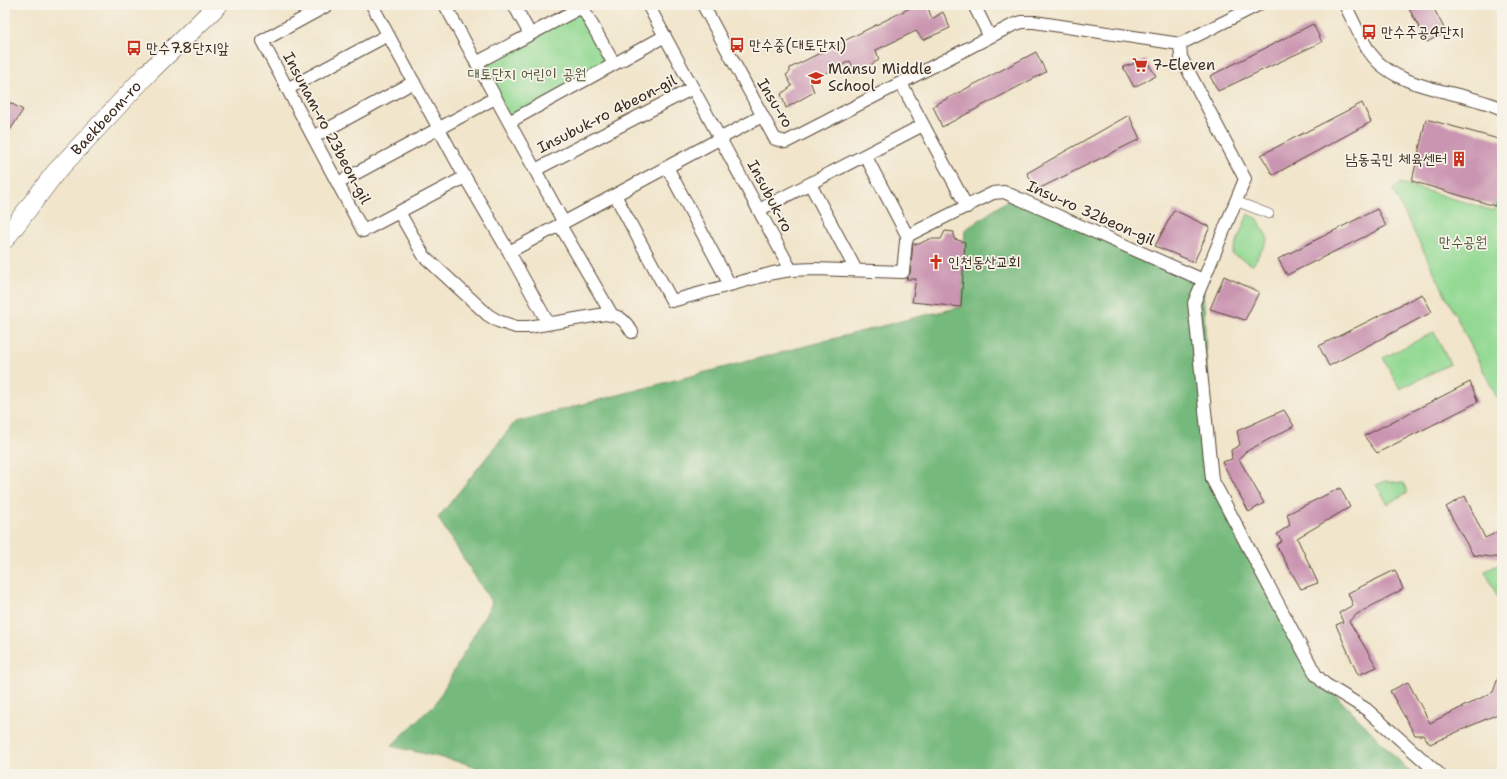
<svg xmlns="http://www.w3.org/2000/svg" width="1507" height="779" font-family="'Shantell Sans','Poor Story',sans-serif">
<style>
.green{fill:#93d993;stroke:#678258}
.forest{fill:#76b97d;stroke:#58724e}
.building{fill:#ca95b1}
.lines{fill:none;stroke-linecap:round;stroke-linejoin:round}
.pedestrian-casing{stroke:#564638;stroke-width:10}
.minor-casing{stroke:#564638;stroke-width:14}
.primary-casing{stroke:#564638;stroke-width:20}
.pedestrian{stroke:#fff;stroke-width:9}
.minor{stroke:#fff;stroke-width:12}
.primary{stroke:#fff;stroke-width:19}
.labels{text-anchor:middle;stroke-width:3.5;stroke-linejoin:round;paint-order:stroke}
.poi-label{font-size:15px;fill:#3b2a1e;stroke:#f7f3e8;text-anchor:start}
.park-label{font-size:15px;fill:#51563b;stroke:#f7f3e8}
.street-label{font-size:15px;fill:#3b2a1e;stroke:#f7f3e8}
</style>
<rect width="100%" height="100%" fill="#f7f3e8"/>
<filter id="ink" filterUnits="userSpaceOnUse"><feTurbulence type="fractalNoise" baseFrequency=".025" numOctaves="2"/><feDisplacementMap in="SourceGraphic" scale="8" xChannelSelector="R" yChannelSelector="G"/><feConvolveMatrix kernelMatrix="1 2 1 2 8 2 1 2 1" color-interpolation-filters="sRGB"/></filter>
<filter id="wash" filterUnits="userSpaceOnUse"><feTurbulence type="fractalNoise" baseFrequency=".012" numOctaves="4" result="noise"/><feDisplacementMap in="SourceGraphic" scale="16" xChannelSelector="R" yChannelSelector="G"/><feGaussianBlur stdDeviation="0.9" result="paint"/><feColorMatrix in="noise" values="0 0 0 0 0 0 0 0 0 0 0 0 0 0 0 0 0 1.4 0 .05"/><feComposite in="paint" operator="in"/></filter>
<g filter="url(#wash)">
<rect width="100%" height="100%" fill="#f1e5cb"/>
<path class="green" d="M582,7L614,64L509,122L476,63Z
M1401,183L1494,211L1497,198L1502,199V399L1497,398L1393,190L1397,185Z
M1248,214L1258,219L1268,239L1253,265L1232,254Z
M1434,332L1450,364L1400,389L1383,358Z
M1385,481L1403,483L1408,492L1388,504L1376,485Z
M1502,563V603L1500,602L1485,571Z"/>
<path class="forest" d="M1014,196L1203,280L1210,468L1316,675L1412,774H484L469,764L391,746L436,703L492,603L438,518L515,422L909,319L961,307L965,230Z"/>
<g id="blocks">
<path class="building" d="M927,5L932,19L943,12L950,28L923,40L916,31L876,50L879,60L856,73L850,61L810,81L814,92L786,108L781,94L792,86L786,75L790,72V68L912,7L919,8Z
M1407,5H1432L1446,32L1427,42Z
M1313,24L1322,42L1218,91L1210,76Z
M1036,52L1046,72L942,127L933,106Z
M1146,60L1156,76L1134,87L1123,67Z
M5,100L23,110L5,138Z
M1362,103L1371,122L1273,175L1261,155Z
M1129,115L1140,139L1036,190L1027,173Z
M1426,119L1502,140V178L1495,206L1412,181Z
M1377,209L1386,226L1287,275L1278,259Z
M1174,210L1210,227L1194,262L1155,246Z
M945,231L954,232V239L965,242L961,307L912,302L916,279H906L910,273L913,244H919L929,239H941Z
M1224,276L1259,292L1245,320L1210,309Z
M1422,294L1432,312L1329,366L1319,346Z
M1470,382L1478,402L1377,453L1364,436Z
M1284,410L1294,426L1245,452L1239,459L1264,503L1249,512L1222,462L1232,459L1231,450L1240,445L1237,431Z
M1340,488L1350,507L1297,538L1318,583L1301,589L1276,545L1282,541L1277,534L1290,525L1287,514Z
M1465,496L1485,538L1502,530V558L1473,555L1446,507Z
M1395,570L1403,589L1357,614L1349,621L1377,667L1358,675L1336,625L1343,622L1339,613L1353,605L1348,593Z
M1501,670L1502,671V712L1430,744L1423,735H1415L1390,691L1408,682L1430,723L1493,692Z"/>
</g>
</g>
<g filter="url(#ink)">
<use href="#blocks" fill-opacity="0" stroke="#564638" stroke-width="1"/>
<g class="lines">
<defs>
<path id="pedestrian" d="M1238,202L1269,214"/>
<path id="minor" d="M328,5L262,41L363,231L465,177
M372,5L465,177L509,252L548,323
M445,5L564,223
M514,5L530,34
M581,5L614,64
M648,5L791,270
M703,5L775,139L786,142L1013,25L1022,22H1034L1180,44L1258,5
M974,5L990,37
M1345,5C1353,20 1361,40 1371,54C1399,92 1463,90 1502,109
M1180,44L1181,57L1245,179L1194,303L1212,479L1316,675L1325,684L1366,709L1439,774
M476,63L582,7
M901,83L967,207
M287,89L388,35
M509,122L665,36
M313,137L414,82
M865,155L908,237
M667,167L730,285
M535,170L693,88
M338,183L495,98
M810,184L856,270
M615,195L672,301L773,273L791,270L815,269L903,272L906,241L909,235L993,193L1004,192L1203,280
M759,210L923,125
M399,212L424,256L488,315L498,321L516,327H529L605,314C620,316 624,319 632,332
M560,225L612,315
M509,252L762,116"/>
<g id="primary">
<path id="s1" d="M5,239L55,173L149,72L218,5"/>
</g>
</defs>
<use href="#pedestrian" class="pedestrian-casing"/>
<use href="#minor" class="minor-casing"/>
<use href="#primary" class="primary-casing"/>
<use href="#pedestrian" class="pedestrian"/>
<use href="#minor" class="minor"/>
<use href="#primary" class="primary"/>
</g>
</g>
<defs>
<symbol id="bus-bare" viewBox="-9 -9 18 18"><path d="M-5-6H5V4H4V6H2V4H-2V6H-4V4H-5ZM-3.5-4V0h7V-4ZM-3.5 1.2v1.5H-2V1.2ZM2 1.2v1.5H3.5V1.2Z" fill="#c8321e" stroke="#f7f3e8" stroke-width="2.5" paint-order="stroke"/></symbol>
<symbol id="supermarket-bare" viewBox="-9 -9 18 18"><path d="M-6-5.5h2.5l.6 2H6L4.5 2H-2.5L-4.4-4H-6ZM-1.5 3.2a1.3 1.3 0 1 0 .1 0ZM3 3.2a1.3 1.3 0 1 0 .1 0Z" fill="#c8321e" stroke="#f7f3e8" stroke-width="2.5" paint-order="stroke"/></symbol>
<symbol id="school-bare" viewBox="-9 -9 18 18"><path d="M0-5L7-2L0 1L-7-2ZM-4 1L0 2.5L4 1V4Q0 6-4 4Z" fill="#c8321e" stroke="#f7f3e8" stroke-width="2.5" paint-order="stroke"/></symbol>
<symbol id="building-bare" viewBox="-9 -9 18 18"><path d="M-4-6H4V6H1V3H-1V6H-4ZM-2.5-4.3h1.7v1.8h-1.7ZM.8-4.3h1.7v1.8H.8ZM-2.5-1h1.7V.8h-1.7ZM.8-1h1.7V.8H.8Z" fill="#c8321e" stroke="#f7f3e8" stroke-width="2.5" paint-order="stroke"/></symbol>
<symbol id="church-bare" viewBox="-9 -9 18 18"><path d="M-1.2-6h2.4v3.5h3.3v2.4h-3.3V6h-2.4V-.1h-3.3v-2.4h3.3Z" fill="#c8321e" stroke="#f7f3e8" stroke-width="2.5" paint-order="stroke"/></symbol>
</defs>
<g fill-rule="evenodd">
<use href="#bus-bare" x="1358" y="21" width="22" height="22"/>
<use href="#bus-bare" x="726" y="34" width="22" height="22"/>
<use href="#bus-bare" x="123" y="37" width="22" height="22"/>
<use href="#supermarket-bare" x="1129" y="54" width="22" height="22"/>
<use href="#school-bare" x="805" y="67" width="22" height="22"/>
<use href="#building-bare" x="1448" y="148" width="22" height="22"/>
<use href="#church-bare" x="925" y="251" width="22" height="22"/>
</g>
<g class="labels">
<g class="poi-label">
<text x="1381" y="37">만수주공4단지</text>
<text x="749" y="50">만수중(대토단지)</text>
<text x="146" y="53">만수7.8단지앞</text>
<text x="1152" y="70">7-Eleven</text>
<text x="828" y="74">Mansu Middle<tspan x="828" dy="17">School</tspan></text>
<text x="1447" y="164" text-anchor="end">남동국민 체육센터</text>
<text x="948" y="267">인천동산교회</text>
</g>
<g class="park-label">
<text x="527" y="79">대토단지 어린이 공원</text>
<text x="1463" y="247">만수공원</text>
</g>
<g class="street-label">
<text transform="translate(775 103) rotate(59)" y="5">Insu-ro</text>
<text transform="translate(607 114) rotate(-27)" y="5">Insubuk-ro 4beon-gil</text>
<text dy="5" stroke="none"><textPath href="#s1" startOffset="158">Baekbeom-ro</textPath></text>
<text transform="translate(327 128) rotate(62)" y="5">Insunam-ro 23beon-gil</text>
<text transform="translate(770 196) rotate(62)" y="5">Insubuk-ro</text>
<text transform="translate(1091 213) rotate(24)" y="5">Insu-ro 32beon-gil</text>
</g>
</g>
<rect width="1507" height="779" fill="none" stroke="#f7f3e8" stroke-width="20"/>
</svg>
